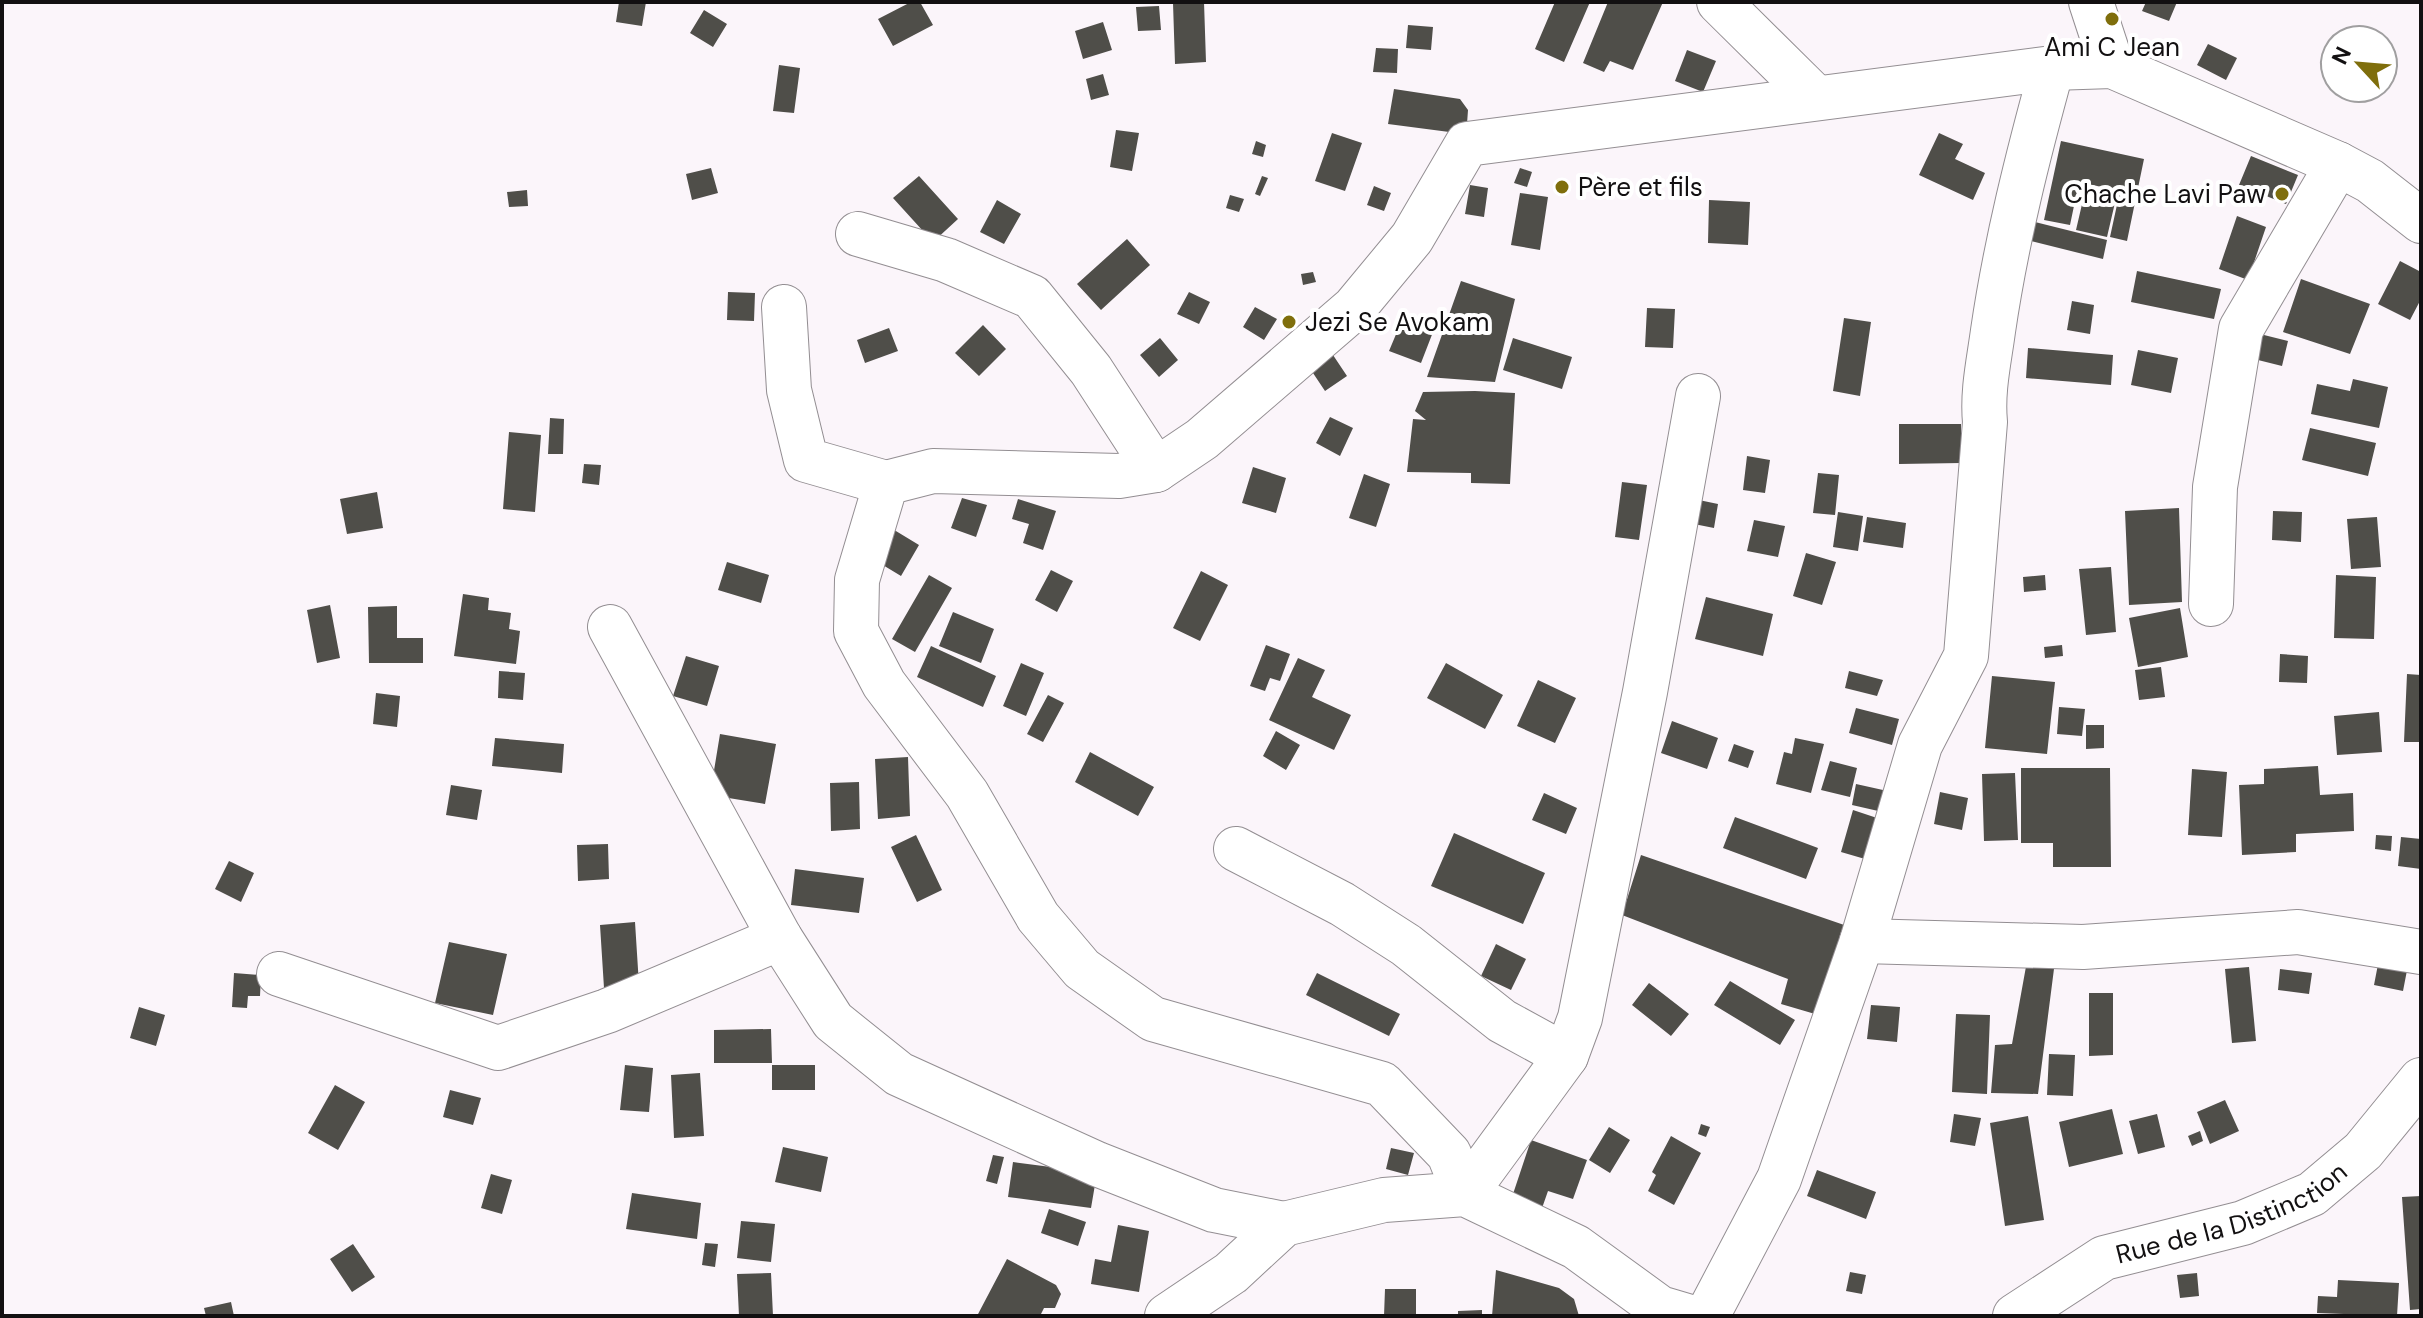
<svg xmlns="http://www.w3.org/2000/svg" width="2423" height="1318" font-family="'DM Sans',sans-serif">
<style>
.building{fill:#4f4e49}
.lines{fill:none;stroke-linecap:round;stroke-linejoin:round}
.minor-casing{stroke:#938e92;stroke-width:46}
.minor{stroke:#fff;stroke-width:44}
.poi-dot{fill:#7f6e0c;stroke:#fff;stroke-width:3}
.labels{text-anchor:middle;stroke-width:8;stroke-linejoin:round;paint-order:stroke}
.poi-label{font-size:26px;fill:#121011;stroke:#fff;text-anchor:start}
.street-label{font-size:26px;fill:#121011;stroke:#fff}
</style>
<rect width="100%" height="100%" fill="#fbf5fa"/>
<path class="building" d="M619,2H646L642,26L616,22Z
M911,2H920L933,25L893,46L878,19Z
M1204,2L1206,62L1175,64L1173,3Z
M1555,2H1590L1564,62L1535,49Z
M1608,2H1663L1633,70L1610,61L1604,72L1583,63Z
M2146,2H2177L2169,21L2142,11Z
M1159,6L1161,30L1138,31L1136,7Z
M704,10L727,24L713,47L690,33Z
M1103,22L1112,50L1083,59L1075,31Z
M1408,25L1433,27L1431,50L1406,48Z
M2208,44L2237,58L2226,80L2197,65Z
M1376,48L1398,49L1397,73L1373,72Z
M1687,50L1716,61L1703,92L1675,81Z
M779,65L800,68L794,113L773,111Z
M1103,74L1109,95L1091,100L1086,79Z
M1394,89L1460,99L1468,110L1467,124L1457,133L1388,124Z
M1116,130L1139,133L1132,171L1110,167Z
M1332,133L1362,143L1345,191L1315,181Z
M1939,133L1963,144L1955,159L1985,173L1973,200L1919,175Z
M1256,141L1266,145L1263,157L1252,154Z
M2061,141L2144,159L2127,241L2110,237L2120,191L2079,182L2070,225L2044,220Z
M2251,156L2298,175L2286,204L2239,185Z
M711,168L718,193L692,200L686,174Z
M1520,168L1532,172L1527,187L1514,183Z
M919,176L958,219L933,242L893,198Z
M1262,176L1268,178L1260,196L1255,194Z
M1470,185L1488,188L1484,217L1465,214Z
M1374,186L1391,193L1384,211L1367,205Z
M2086,187L2117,194L2107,237L2076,230Z
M527,190L528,206L509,207L507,192Z
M1520,193L1548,197L1540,250L1511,245Z
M1230,195L1244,199L1239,212L1226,208Z
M997,200L1021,214L1004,244L980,232Z
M1709,200L1750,202L1748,245L1708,243Z
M2237,216L2266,227L2248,280L2219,269Z
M2027,220L2107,240L2103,259L2023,239Z
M1127,239L1150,265L1101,310L1077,284Z
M2400,261L2421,272V299L2410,320L2378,304Z
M2137,271L2221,289L2214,319L2131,302Z
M1313,272L1316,282L1303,285L1301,274Z
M2301,279L2370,304L2350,354L2283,332Z
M1461,281L1515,299L1495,382L1427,377Z
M728,292L755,293L754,321L727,320Z
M1189,292L1210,302L1199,324L1177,314Z
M2072,301L2094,305L2090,334L2067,330Z
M1255,307L1277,319L1264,340L1243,327Z
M1647,308L1675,309L1673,348L1645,347Z
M1844,318L1871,322L1860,396L1833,391Z
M1402,320L1433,332L1421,363L1389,351Z
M983,325L1006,349L979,376L955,353Z
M889,328L898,351L865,363L857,340Z
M2256,333L2288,341L2282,366L2250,358Z
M1160,338L1178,360L1159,377L1140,355Z
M1513,338L1572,357L1562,389L1503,370Z
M2028,348L2113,355L2111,385L2026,378Z
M2138,350L2178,358L2171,393L2131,385Z
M1333,355L1347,376L1325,391L1311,370Z
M2353,379L2388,387L2379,428L2311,414L2317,384L2350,391Z
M1475,391L1515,393L1510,484L1471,483V473L1407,472L1413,419L1426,420L1415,411L1423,392Z
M1330,417L1353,428L1340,456L1316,443Z
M550,418L564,419L563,454H548Z
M1899,424H1961V463L1899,464Z
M2310,428L2376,443L2368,476L2302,460Z
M509,432L541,435L535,512L503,509Z
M1747,456L1770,460L1765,493L1743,490Z
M584,464L601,465L599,485L582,483Z
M1253,467L1286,478L1276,513L1242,503Z
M1818,473L1839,475L1835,515L1813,513Z
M1364,474L1390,484L1376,527L1349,518Z
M1622,482L1647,485L1639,540L1615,537Z
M377,492L383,528L347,534L340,499Z
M962,498L987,505L976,537L951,528Z
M1018,499L1056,511L1043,550L1023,543L1029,524L1012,519Z
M1694,499L1718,504L1714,528L1689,523Z
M2179,508L2182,602L2129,605L2125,511Z
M2273,511L2302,512L2301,542L2272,540Z
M1838,512L1863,516L1858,551L1833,547Z
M1867,517L1906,523L1903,548L1863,542Z
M2377,517L2381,567L2351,569L2347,519Z
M1754,520L1785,526L1778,557L1747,551Z
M886,525L919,545L901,576L868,556Z
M1806,553L1836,562L1822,605L1793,596Z
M727,562L769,575L761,603L718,590Z
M2111,567L2116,632L2086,635L2079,569Z
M1051,570L1073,581L1057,612L1035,600Z
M1201,571L1228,585L1200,641L1173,628Z
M929,575L952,588L915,652L892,639Z
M2045,575L2046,590L2024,592L2023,577Z
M2336,575L2376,577L2374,639L2334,638Z
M463,594L489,598L488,610L511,613L509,629L520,631L516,664L454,656Z
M1706,597L1773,614L1763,656L1695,639Z
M330,605L340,658L317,663L307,610Z
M397,606V638H423V663H369L368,607Z
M2180,608L2188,657L2138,667L2129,618Z
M953,612L994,629L981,663L939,646Z
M1266,645L1290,654L1280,681L1270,678L1265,691L1250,686Z
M2062,645L2063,656L2045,658L2044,647Z
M931,646L996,676L983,707L917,677Z
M2280,654L2308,656L2307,683L2279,682Z
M686,656L719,666L707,706L673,696Z
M1298,658L1325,670L1312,697L1351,715L1334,750L1269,720Z
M1021,663L1044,673L1026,716L1003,706Z
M1446,663L1503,695L1485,729L1427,698Z
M2161,667L2165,697L2139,700L2135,670Z
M499,671L525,673L523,700L498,698Z
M1849,671L1883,680L1877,696L1845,688Z
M2407,674L2421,675V742H2404Z
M1992,676L2055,682L2047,754L1985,748Z
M1538,680L1576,698L1555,743L1517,726Z
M376,693L400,696L397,727L373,724Z
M1048,695L1064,703L1043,742L1027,734Z
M2059,707L2085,709L2082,736L2057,734Z
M1856,708L1899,719L1892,745L1849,733Z
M2379,712L2382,752L2337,755L2334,716Z
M1672,721L1718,738L1707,769L1661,753Z
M2086,725H2104V748L2086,749Z
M1276,731L1300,745L1286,770L1263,756Z
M720,734L776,744L765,804L710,795Z
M495,738L564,744L562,773L492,766Z
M1795,738L1824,744L1811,793L1776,784L1784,752L1792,754Z
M1734,744L1754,751L1748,768L1728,761Z
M1090,752L1154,787L1138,816L1075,782Z
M908,757L910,816L878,819L875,759Z
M1830,761L1857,768L1850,797L1821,790Z
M2318,766L2320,795L2353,793L2354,831L2296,834V852L2242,855L2239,785L2264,784V769Z
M2021,768H2110L2111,867H2053V843H2021Z
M2192,769L2227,772L2222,837L2188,835Z
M2015,773L2018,840L1984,841L1982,774Z
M859,782L860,829L831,831L830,783Z
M1856,784L1892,792L1887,813L1852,805Z
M451,785L482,790L477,820L446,815Z
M1940,792L1968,798L1962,830L1934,824Z
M1544,793L1577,808L1566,834L1532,820Z
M1853,810L1877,818L1865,859L1841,852Z
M1735,817L1818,848L1806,879L1723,848Z
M1454,833L1545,873L1523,924L1431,886Z
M916,835L942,890L917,902L891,847Z
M2376,835L2392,836L2391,851L2375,849Z
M2401,837L2421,839V869L2398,866Z
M608,844L609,879L578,881L577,845Z
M1641,855L1850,927L1830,994L1821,992L1815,1014L1781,1004L1788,979L1622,915Z
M229,861L254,873L241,902L215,889Z
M795,869L864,878L859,913L791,905Z
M635,922L639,985L604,988L600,925Z
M449,942L507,954L493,1015L435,1003Z
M1496,944L1526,959L1511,990L1481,976Z
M2380,954L2409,960L2403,991L2374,985Z
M2027,961H2055L2038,1094L1991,1093L1995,1045L2012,1044Z
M2249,967L2256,1041L2232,1043L2225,969Z
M2280,969L2312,973L2309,994L2278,990Z
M234,973L261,975L260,996H248L247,1008L232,1007Z
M1317,973L1400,1014L1389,1036L1306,995Z
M1730,981L1795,1020L1780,1045L1714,1005Z
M1649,983L1689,1014L1671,1036L1632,1005Z
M2089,993H2113V1055L2089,1056Z
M1871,1005L1900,1007L1897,1042L1867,1039Z
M139,1007L165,1015L156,1046L130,1038Z
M1956,1014L1990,1015L1987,1094L1952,1092Z
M771,1029L772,1063H714V1030Z
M2049,1054L2075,1055L2073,1096L2047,1095Z
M625,1065L653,1068L649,1112L620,1110Z
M772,1065H815V1090H772Z
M700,1073L704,1136L674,1138L671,1075Z
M335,1085L365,1102L338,1150L308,1133Z
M450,1090L481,1098L473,1125L443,1117Z
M2225,1100L2239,1131L2210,1144L2197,1112Z
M2112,1109L2123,1154L2069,1167L2059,1122Z
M1954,1114L1981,1118L1975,1146L1950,1142Z
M2157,1114L2165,1147L2138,1154L2129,1121Z
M2028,1116L2044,1220L2005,1226L1990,1123Z
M1701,1124L1710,1127L1706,1137L1698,1134Z
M1609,1127L1630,1140L1610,1173L1589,1160Z
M2200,1131L2203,1141L2192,1146L2188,1136Z
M1671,1136L1701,1153L1674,1205L1648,1191L1656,1175L1652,1172Z
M1531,1140L1587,1160L1573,1199L1548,1191L1541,1211L1511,1200Z
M783,1147L828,1157L821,1192L775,1182Z
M1391,1148L1414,1153L1408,1175L1386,1169Z
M993,1155L1004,1157L997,1184L986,1181Z
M1013,1162L1097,1173L1091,1208L1008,1197Z
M1817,1170L1876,1192L1866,1219L1807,1196Z
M491,1174L512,1180L502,1214L481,1208Z
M632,1193L701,1203L697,1239L626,1229Z
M2421,1196V1309L2410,1310L2402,1197Z
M1049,1209L1086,1222L1078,1246L1041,1233Z
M741,1221L775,1224L771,1262L737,1258Z
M1118,1225L1149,1231L1139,1292L1091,1284L1095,1259L1111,1262Z
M705,1243L718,1244L715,1267L702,1265Z
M353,1244L375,1277L352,1292L330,1259Z
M1007,1259L1056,1285L1061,1294L1055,1308H1044L1040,1316H977Z
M1496,1270L1559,1288L1574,1299L1579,1316H1492Z
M1850,1272L1866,1275L1862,1294L1846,1291Z
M771,1273L773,1316H739L737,1274Z
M2197,1273L2199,1296L2180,1298L2177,1275Z
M2338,1280L2399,1283L2397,1316L2317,1313L2318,1296L2337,1297Z
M1385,1289H1416V1316H1384Z
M231,1302L234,1316H206L204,1308Z
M1482,1310V1316H1458V1311Z"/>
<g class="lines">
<defs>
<g id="minor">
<path d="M1719,2L1815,97"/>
<path d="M2091,2L2112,66"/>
<path d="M858,234L946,260L1032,297L1091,370L1156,470"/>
<path d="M784,307L789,390L806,460L886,483"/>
<path d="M2211,604L2215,487L2241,329L2338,164"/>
<path d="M610,627L780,938L833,1021L899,1074L1097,1164L1214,1210L1284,1224"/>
<path d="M1236,849L1342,904L1406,945L1502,1021L1566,1056"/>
<path d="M1862,941L1920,745L1966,656L1985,422C1982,391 1989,361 1993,331C2006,242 2028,155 2052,68"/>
<path d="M279,974L498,1048L607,1011L780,938"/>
<path d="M1465,1194L1449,1154L1382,1084L1153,1019L1082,969L1038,917L967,794L884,684L856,631L857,580L886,483L933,471L1119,476L1156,470L1202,439L1354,308L1412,238L1467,144L2052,68L2112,66L2338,164L2370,181L2421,221"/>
<path d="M1465,1194L1566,1056L1580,1018L1645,692L1698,396"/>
<path d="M1167,1316L1231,1273L1284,1224L1384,1200L1465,1194L1576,1247L1660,1308L1687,1316"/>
<path d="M1707,1316L1779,1179L1862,941L2083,947L2298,932L2421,952"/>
<path id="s1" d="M2015,1316L2104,1258L2243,1223L2312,1194L2363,1151L2421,1080"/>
</g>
</defs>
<use href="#minor" class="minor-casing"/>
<use href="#minor" class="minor"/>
</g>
<g class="poi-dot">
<circle cx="2112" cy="19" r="8"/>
<circle cx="1562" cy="187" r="8"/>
<circle cx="2282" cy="194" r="8"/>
<circle cx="1289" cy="322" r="8"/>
</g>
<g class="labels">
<g class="poi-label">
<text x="2112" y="56" text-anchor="middle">Ami C Jean</text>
<text x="1578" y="196">Père et fils</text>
<text x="2266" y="203" text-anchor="end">Chache Lavi Paw</text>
<text x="1305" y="331">Jezi Se Avokam</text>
</g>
<g class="street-label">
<text dy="9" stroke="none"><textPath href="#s1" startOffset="242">Rue de la Distinction</textPath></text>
</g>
</g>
<rect width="2423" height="1318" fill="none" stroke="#121011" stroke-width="8"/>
<g transform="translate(2359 64) rotate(296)"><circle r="38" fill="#ffffff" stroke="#a09fa0" stroke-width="2"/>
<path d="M0-6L14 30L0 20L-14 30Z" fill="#7f6e0c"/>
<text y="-12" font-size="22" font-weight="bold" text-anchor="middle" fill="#121011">N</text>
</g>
</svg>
